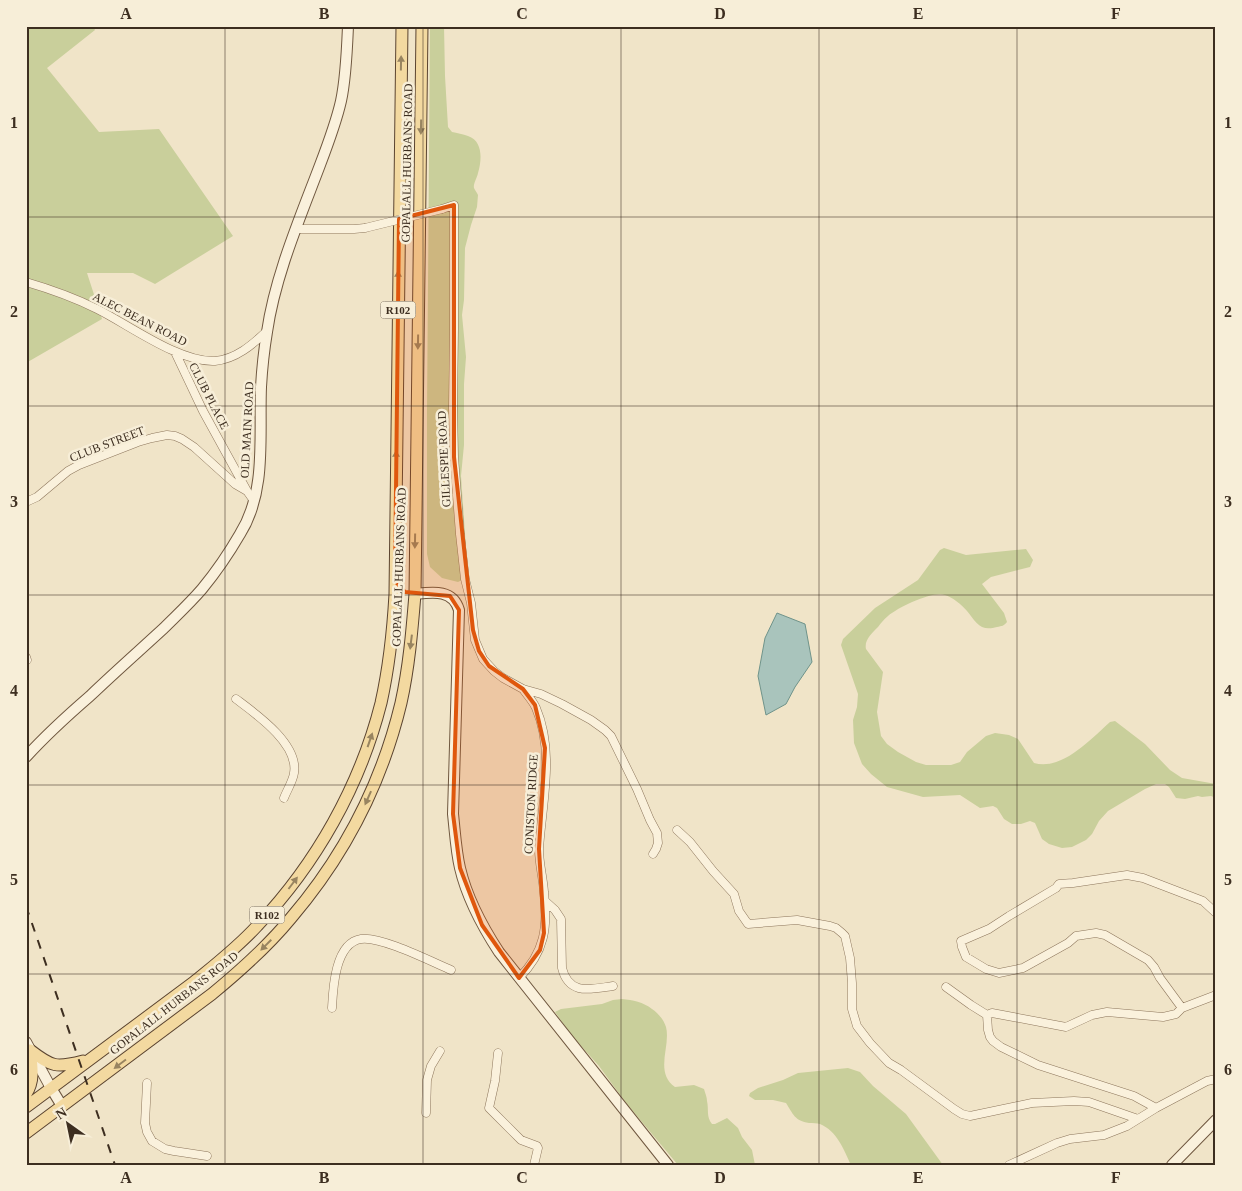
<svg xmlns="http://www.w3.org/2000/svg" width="1242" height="1191" font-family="Georgia,serif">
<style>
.green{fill:#c9cf9b}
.water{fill:#a9c4bc;stroke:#6f938a}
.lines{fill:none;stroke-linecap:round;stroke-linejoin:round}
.street-casing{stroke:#8d765c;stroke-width:9}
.secondary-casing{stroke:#6f573f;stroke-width:12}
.primary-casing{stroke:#5b4430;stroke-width:13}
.street{stroke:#faf1dc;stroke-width:8}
.secondary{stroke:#faf1dc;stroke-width:10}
.primary{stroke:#f3d9a0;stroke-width:11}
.rail{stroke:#3d2e20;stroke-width:2;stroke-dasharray:9 9;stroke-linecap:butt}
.street-bridge-casing{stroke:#8d765c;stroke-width:9;stroke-linecap:butt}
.street-bridge{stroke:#faf1dc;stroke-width:8}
.oneway{fill:#988460}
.marked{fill:#df570d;fill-opacity:0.2;stroke:#df570d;stroke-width:4;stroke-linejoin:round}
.grid{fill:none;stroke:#3d2e20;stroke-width:1;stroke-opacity:0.55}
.labels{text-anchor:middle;stroke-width:5;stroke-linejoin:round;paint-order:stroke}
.shield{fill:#f7eed8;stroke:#756857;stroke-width:1}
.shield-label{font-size:11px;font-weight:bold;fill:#3d2e20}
.street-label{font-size:12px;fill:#3d2e20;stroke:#f7eed8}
.neatline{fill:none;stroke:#3d2e20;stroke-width:2}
.grid-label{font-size:16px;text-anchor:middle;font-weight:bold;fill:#3d2e20}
</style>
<rect width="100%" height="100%" fill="#f0e4c8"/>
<path class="green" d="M26,26H93L95,30L47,68L99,132L159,129L233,236L155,284L133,273H87L102,319L26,363Z
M430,26H444L445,76L448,127L452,132C457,133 463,134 468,136C483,141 482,160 478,173C477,178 473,184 474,188C475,190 477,193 478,195L477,207L471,225L465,248L464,300L462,315L466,357L464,384V445L461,476L468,577L458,582L442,578L430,567L427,554V412Z
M944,548L966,555L1026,549L1033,560L1030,567L991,577L982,584L1004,613L1007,622C1004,626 1002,626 997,627C980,632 976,622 967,611C962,605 952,597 945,595C932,591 899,607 888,616C884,619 881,623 878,627C872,633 864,640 866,649L883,672L877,712L881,736L887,744L898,752L916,762L926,765H951L960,762L967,752L986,736L995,733L1009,735L1018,739L1034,763C1062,771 1091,739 1110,722L1115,721L1145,744L1170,770L1182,778L1216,784V798L1211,796L1202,797L1198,796L1185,799L1176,798L1169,787L1165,784H1156L1145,789L1108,811L1099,821L1092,834L1086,840L1072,847L1062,848L1049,844L1042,839L1035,823L1030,821L1021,824H1012L1004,819L997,808L993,806L980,808L960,795L923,797L887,787L871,774L862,764L854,743L853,720L857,707L858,694L841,645L843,639L875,608L918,580L940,550Z
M622,999C633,1000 643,1002 652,1009C658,1013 664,1020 666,1027C671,1046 654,1072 675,1087L694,1085L704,1089C705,1093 707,1097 707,1101C709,1109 706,1117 712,1124H715L727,1118L738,1128L742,1137L752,1150L755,1165H678L626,1103L599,1066L572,1036L555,1012L561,1009L602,1004L613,1000Z
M848,1068L860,1072L873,1086L906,1114L943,1165H851C844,1150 837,1131 820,1124C817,1123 813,1123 809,1123C795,1121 793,1114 786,1103L773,1100H755L749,1096L750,1093L758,1088L783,1080L798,1073Z"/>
<path class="water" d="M777,613L805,624L812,662L795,687L786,704L766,715L758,676L765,638Z"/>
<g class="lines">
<defs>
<path id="street" d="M442,209L454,205V329L453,408L454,457L460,534L465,579L471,603L475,640L483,659L494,671L503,678L523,689L541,694L562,704L591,720L605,730L611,736L637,789L650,820L657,833L658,843L656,849L653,854
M296,229H354L365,228
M26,282C50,289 75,298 97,309C129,325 180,363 215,361C236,359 252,345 267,331
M175,352L203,411L247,491L254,501
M26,502L37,497L68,471L79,465L138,442L152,438L167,435L175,436L182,439L194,447L235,484L247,491
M26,657L27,660
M236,699C256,714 299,744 294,773C293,781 287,790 284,798
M677,830L690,842L713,871L734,894L739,911L748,924L797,920L830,926L836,928L842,933L845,936L850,958L852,983V1009L857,1026L870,1043L889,1063L901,1070L954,1109L962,1114L970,1116L1032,1103L1074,1101L1089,1102L1138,1119
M545,901L555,910L561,919L562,968C569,996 591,989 613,986
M1216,913L1203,901L1143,878L1127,875L1073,883L1059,884L1056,888L1009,916L989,929L961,941L962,947L966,957L986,969L999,973L1023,968L1068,943L1076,936L1096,933L1105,935L1148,960L1154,967L1160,978L1182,1008L1216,995
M519,978C545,952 548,927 544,892C543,877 539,864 539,849C542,803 555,752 536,708C533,701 527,695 523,689
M946,987L971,1005L987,1015L988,1030L990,1037L993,1041L1001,1047L1038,1065L1134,1096L1156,1108L1207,1081L1216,1079
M332,1008C333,988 335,943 361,939C381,936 432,962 451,970
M987,1015L992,1013L1066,1027L1092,1015L1107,1012L1163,1017L1176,1014L1182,1008
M498,1053L495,1081L489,1108L521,1140L537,1146L538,1148L534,1165
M147,1083L145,1123L147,1132L152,1141L165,1149L174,1151L207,1156
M426,1113L427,1080L431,1066L440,1051
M1009,1165L1057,1143L1070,1139L1104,1135L1127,1126L1156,1108"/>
<path id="secondary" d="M415,594C433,592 453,589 459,610L453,814C455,832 456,851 460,868C467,898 482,926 499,952L668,1165
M26,757C46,735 68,715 90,696C114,673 139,651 164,628C177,615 190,603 202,589C216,572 229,553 240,534C267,491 259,435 261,387C262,369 264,350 267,332C275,276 300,218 320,165C328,144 336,123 341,101C346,78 347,50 348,26
M26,1042L51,1088L62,1106
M1172,1165L1216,1120"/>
<path id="primary" d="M30,1050C52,1067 56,1068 83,1061
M26,1094C35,1081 32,1065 30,1050
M26,1107L194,982C216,964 238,947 257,926C316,864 360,786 381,703C389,667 393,630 395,594L402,26
M26,1133L212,994C240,971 268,946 291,918C344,856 382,782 401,703C409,667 412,631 415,594L422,26"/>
</defs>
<use href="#street" class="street-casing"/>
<use href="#secondary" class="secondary-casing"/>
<use href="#primary" class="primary-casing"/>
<use href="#street" class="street"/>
<use href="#secondary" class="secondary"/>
<use href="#primary" class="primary"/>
<path class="rail" d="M26,906L115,1165"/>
<defs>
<path id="street-bridge" d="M365,228L442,209"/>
</defs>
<use href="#street-bridge" class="street-bridge-casing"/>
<use href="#street-bridge" class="street-bridge"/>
</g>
<defs><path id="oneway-solid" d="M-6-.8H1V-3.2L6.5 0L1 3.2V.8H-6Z" transform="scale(1.25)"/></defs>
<g class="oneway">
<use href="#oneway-solid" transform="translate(401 63) rotate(-89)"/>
<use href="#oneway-solid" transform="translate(421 127) rotate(91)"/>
<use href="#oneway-solid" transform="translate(398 278) rotate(-89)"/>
<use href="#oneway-solid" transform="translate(418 342) rotate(91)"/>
<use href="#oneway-solid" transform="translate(396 458) rotate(-89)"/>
<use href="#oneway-solid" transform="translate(415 541) rotate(91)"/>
<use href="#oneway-solid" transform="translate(411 642) rotate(97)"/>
<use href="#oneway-solid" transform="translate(370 740) rotate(-71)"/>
<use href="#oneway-solid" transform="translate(368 798) rotate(114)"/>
<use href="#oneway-solid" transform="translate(293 883) rotate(-53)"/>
<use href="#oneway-solid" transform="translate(266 945) rotate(135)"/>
<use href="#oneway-solid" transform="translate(120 1064) rotate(143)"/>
</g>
<path class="marked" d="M454,205V457L473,630L479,651L489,666L523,689L535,705L545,748L539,849L544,933L540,950L519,978L482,925L460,868L453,814L459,610L450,596L405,592L395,581L399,219Z"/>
<path class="grid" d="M225,26V1165M423,26V1165M621,26V1165M819,26V1165M1017,26V1165M26,217H1216M26,406H1216M26,595H1216M26,785H1216M26,974H1216"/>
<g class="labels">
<g class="shield">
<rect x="380.5" y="301.5" width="35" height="17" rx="4"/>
<rect x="249.5" y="906.5" width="35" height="17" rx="4"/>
</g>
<g class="shield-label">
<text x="398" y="314">R102</text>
<text x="267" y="919">R102</text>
</g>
<g class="street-label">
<text transform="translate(407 163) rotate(-89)" y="4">GOPALALL HURBANS ROAD</text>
<text transform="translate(140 319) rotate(27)" y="4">ALEC BEAN ROAD</text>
<text transform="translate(209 396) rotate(63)" y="4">CLUB PLACE</text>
<text transform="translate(247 430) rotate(-87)" y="4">OLD MAIN ROAD</text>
<text transform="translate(107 444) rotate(-21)" y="4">CLUB STREET</text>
<text transform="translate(444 459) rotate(-93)" y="4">GILLESPIE ROAD</text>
<text transform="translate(399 567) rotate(-88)" y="4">GOPALALL HURBANS ROAD</text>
<text transform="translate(531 804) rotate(-87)" y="4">CONISTON RIDGE</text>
<text transform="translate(174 1003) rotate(-38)" y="4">GOPALALL HURBANS ROAD</text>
</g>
</g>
<rect width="1242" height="1191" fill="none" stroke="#f7eed8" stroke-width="55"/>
<g transform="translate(68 1124) rotate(327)" stroke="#f7eed8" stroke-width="4" paint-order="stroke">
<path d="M0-4L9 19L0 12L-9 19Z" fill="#3d2e20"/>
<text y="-8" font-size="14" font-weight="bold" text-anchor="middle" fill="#3d2e20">N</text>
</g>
<rect x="28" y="28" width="1186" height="1136" class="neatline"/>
<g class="grid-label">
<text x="126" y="19">A</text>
<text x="324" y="19">B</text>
<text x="522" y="19">C</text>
<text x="720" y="19">D</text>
<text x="918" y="19">E</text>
<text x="1116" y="19">F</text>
<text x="14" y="128">1</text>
<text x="1228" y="128">1</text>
<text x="14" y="317">2</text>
<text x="1228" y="317">2</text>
<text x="14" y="507">3</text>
<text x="1228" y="507">3</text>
<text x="14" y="696">4</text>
<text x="1228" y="696">4</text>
<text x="14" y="885">5</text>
<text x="1228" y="885">5</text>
<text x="14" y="1075">6</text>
<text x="1228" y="1075">6</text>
<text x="126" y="1183">A</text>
<text x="324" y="1183">B</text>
<text x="522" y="1183">C</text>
<text x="720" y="1183">D</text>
<text x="918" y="1183">E</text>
<text x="1116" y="1183">F</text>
</g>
</svg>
